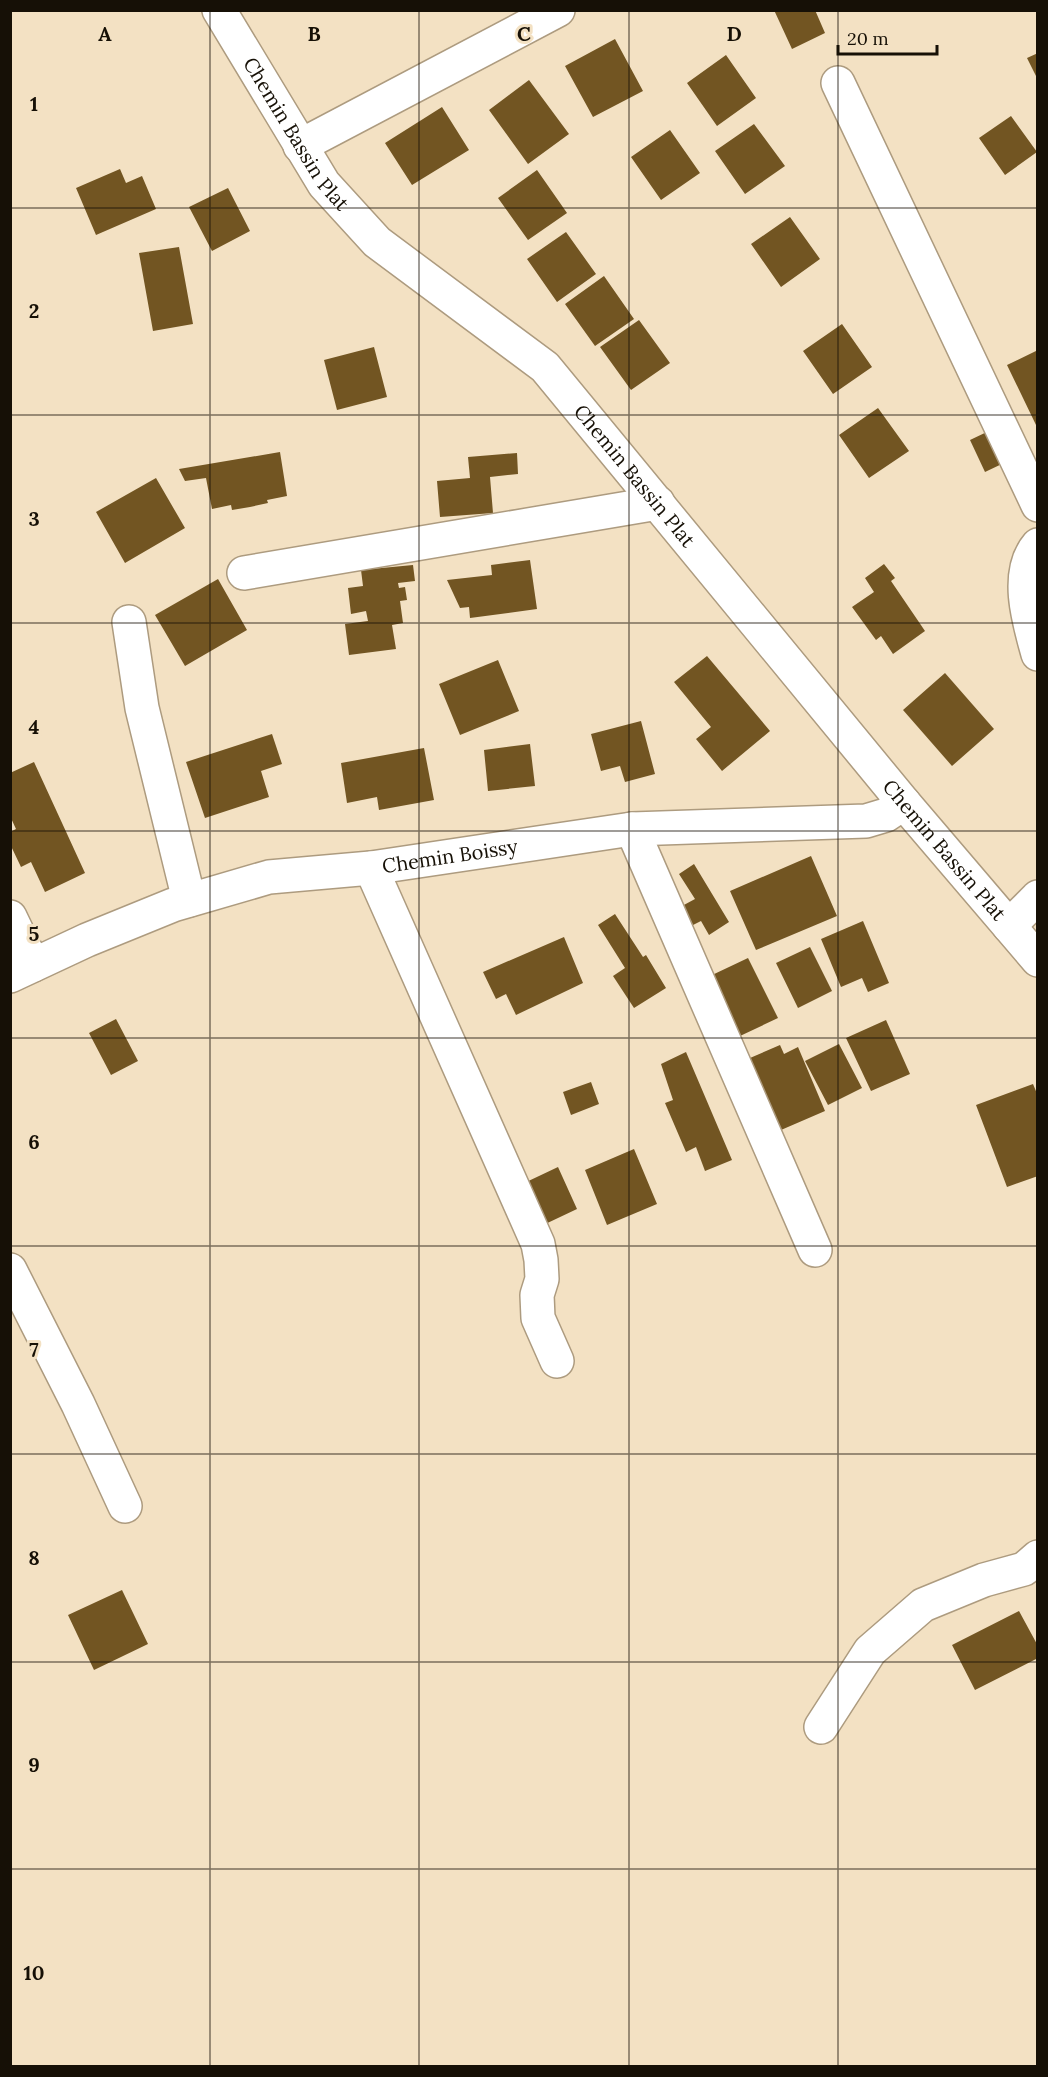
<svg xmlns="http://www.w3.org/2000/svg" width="1048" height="2077" font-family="Lora,serif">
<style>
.building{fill:#725522}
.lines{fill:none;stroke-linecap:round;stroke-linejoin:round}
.minor-casing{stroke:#ad9b7f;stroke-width:36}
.minor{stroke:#fff;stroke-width:33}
.grid{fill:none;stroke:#161006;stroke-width:1.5;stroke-opacity:0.55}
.labels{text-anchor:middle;stroke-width:6;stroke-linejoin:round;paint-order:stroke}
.street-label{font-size:20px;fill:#161006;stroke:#f3e1c3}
.grid-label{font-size:20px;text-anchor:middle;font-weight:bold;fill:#161006;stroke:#f3e1c3;stroke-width:6;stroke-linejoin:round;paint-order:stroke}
</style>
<rect width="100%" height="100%" fill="#f3e1c3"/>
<path class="building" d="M774,10H815L825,33L792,49Z
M615,39L643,91L593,117L565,66Z
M1038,53V80L1027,58Z
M726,55L756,98L717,126L687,83Z
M529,80L569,134L528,164L489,110Z
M442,107L469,150L412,185L385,143Z
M1011,116L1037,152L1005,175L979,138Z
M754,124L785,166L745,194L715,151Z
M670,130L700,173L661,200L631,157Z
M120,169L126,183L142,176L156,209L96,235L76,188Z
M537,170L567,213L528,240L498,198Z
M228,188L250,231L212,251L189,207Z
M790,217L820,259L781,287L751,244Z
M566,232L596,274L557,302L527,259Z
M179,247L193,324L153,331L139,253Z
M604,276L634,319L595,346L565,304Z
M639,320L670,363L631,390L600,347Z
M842,324L872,367L833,394L803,351Z
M374,347L387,397L337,410L324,360Z
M1038,350V424L1036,425L1007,365Z
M878,408L909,451L869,478L839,435Z
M991,430L1006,462L985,472L970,440Z
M280,452L287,496L267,500L268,503L250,507L232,510L231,505L212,509L206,478L185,481L179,469Z
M517,453L518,474L490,477L493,513L440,517L437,481L470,478L468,457Z
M156,478L185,528L125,563L96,512Z
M530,560L537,609L470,618L469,607L460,608L447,580L492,575L491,565Z
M884,564L895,578L891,581L925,631L893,654L881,636L876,640L852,607L874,592L865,578Z
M413,565L415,581L398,583L399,588L405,587L407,600L400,601L403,623L392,625L396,649L349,655L345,624L368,621L366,611L351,614L348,588L363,586L361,570Z
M218,579L247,630L185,666L155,615Z
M707,656L770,731L722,771L696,739L711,727L674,682Z
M498,660L519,711L460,735L439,684Z
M945,673L994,729L952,766L903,710Z
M641,721L655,774L625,782L620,766L601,771L591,734Z
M272,734L282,764L261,771L269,797L205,818L186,762Z
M530,744L535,786L488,791L484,750Z
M424,748L434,800L379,810L377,797L347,803L341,763Z
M34,762L85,873L45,892L31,862L21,867L10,844V832L16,829L10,816V773Z
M811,856L837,916L756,950L730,891Z
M694,864L729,922L709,935L701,921L693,925L682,906L695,899L679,874Z
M615,914L643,957L646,955L666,988L634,1008L613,976L625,968L598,925Z
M863,921L889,983L868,992L862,978L841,987L821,939Z
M564,937L583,983L516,1015L506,994L496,999L483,972Z
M810,947L832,991L798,1008L776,963Z
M748,958L778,1018L740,1036L710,976Z
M116,1019L138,1061L111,1075L89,1033Z
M886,1020L910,1074L871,1091L846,1038Z
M839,1044L862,1088L828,1105L805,1061Z
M780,1045L784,1054L798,1047L825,1111L781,1130L750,1058Z
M686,1052L732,1160L705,1171L696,1147L686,1152L665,1103L673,1100L661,1064Z
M591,1082L599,1104L571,1115L563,1092Z
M1033,1084L1038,1096V1176L1007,1187L976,1105Z
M634,1149L657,1204L607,1225L585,1170Z
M558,1167L577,1209L539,1227L520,1185Z
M122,1590L148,1644L94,1670L68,1615Z
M1019,1611L1038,1646V1658L975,1690L952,1645Z"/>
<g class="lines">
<defs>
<g id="minor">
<path id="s1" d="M219,10L324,184L377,242L545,367L904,803L1038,960"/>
<path d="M838,83L1038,505"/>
<path d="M300,146L558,10"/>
<path d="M1038,545C1014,573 1029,622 1038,654"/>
<path d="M244,573L658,503"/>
<path d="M129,622L142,708L189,900"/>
<path d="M632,829L815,1250"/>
<path d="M371,868L538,1244L541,1260L542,1279L537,1295L538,1318L557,1361"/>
<path d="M10,917L33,965"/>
<path d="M1009,926L1038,897"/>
<path id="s2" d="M10,976L87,940L173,905L269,877L371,868L632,829L866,821L886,815L904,803"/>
<path d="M10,1270L78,1404L125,1506"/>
<path d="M821,1727L870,1651L923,1605L984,1580L1024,1569L1038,1557"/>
</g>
</defs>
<use href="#minor" class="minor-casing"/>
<use href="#minor" class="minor"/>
</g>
<path class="grid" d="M210,10V2066M419,10V2066M629,10V2066M838,10V2066M10,208H1038M10,415H1038M10,623H1038M10,831H1038M10,1038H1038M10,1246H1038M10,1454H1038M10,1662H1038M10,1869H1038"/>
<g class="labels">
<g class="street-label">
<text dy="7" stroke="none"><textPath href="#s1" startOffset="146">Chemin Bassin Plat</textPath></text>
<text dy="7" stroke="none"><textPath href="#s1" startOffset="632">Chemin Bassin Plat</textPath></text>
<text dy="7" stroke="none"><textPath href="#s1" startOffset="1118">Chemin Bassin Plat</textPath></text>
<text dy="7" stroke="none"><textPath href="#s2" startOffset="460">Chemin Boissy</textPath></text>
</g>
</g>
<g class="grid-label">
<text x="105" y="41">A</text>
<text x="314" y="41">B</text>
<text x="524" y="41">C</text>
<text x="734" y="41">D</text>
<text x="34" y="111">1</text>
<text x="34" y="318">2</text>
<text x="34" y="526">3</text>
<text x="34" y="734">4</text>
<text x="34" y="941">5</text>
<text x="34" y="1149">6</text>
<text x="34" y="1357">7</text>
<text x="34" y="1565">8</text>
<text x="34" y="1772">9</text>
<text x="34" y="1980">10</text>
</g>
<rect width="1048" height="2077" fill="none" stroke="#161006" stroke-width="24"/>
<path d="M838 45v9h99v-9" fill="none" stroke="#161006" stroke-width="3"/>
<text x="847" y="45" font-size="18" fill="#161006" stroke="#f3e1c3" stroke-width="4.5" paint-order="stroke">20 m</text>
</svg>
